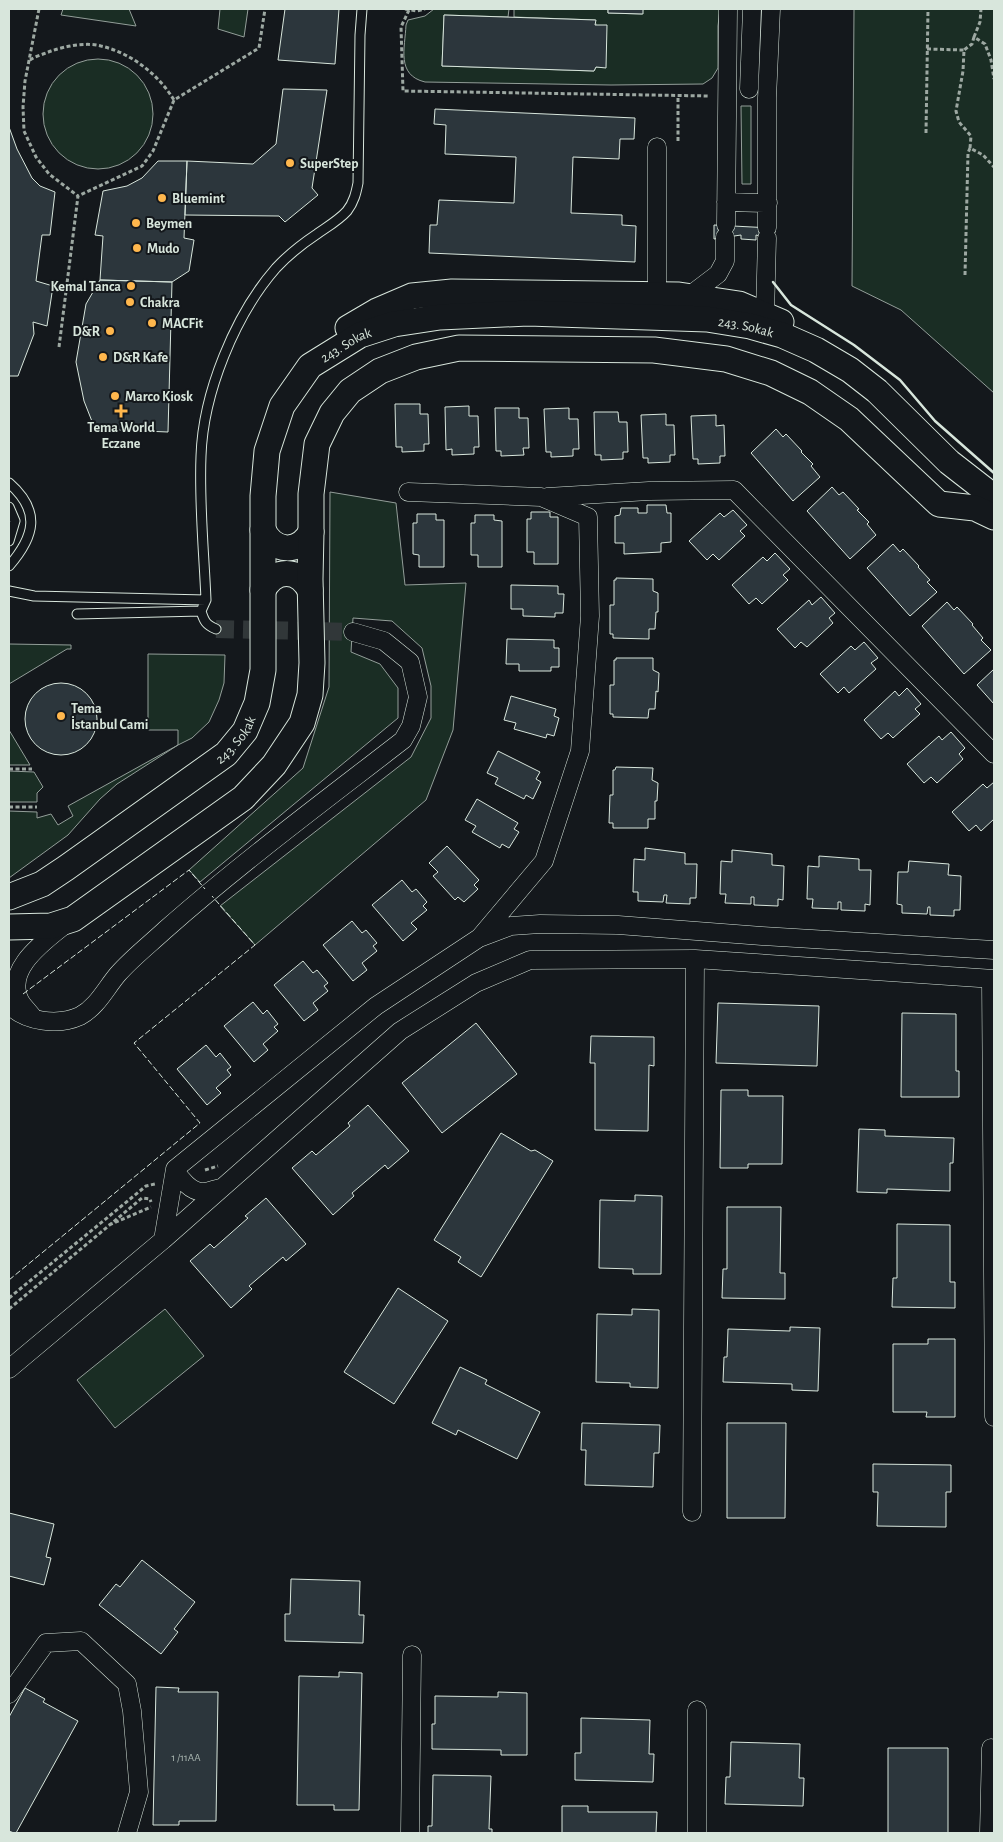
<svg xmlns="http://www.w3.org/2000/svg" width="1003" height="1842" font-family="'Alegreya Sans',sans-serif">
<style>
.green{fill:#1a2d24;stroke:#939e99}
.building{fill:#2c363c;stroke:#d8e6dc}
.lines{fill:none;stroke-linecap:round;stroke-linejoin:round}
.street-tunnel{stroke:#313739;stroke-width:18;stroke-dasharray:18 9;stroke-linecap:butt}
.lane-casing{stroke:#d8e6dc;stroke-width:11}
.street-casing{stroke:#d8e6dc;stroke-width:19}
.secondary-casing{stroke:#d8e6dc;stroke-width:27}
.path{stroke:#9da8a2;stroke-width:3;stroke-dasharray:4 2.5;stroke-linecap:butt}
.lane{stroke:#14181c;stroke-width:9}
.street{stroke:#14181c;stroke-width:18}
.secondary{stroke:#14181c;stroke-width:25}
.fence{stroke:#d8e6dc;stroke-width:1;stroke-dasharray:6 2.5;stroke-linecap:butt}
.wall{stroke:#d8e6dc;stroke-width:2.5}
.poi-dot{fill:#ffb74d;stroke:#14181c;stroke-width:2}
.labels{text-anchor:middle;stroke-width:4;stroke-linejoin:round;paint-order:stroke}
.number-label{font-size:11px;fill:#adbab4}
.poi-label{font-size:14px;font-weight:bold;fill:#d8e6dc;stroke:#14181c;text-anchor:start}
.street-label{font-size:14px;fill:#d8e6dc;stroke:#14181c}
</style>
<rect width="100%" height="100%" fill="#14181c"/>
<path class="green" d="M63,9H129L136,26L61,15Z
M220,9H248L244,37L218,29Z
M434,9H509L508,17L444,15L442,66L594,71L596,67H605L595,20L514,17V9H608V13L642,14L643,9H720L718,26V68L712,78L703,84L611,85L425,82C396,75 405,48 406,25L408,20L425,16Z
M854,9H994V393L901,310L852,286Z
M43 114a55 55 0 1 1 110 0a55 55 0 1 1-110 0Z
M741,106H751V184H742Z
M330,492L396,503L405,585L466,583L453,730L426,800L255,945L220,906L411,757L431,718V686L422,648L392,621L353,618L351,652L380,664L398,688V718L200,882L189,870L303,768L329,687Z
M9,644L71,645V649H67L9,684Z
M148,654L225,655L224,683L219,700L209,722L192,738L178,745L117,784L100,799L68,835L9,878V811L37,812V818L51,814L58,825L73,816L68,806L178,745V730H148Z
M9,730L30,765H9Z
M9,771L34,772L43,787L37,793V802H9Z
M165,1309L204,1356L115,1428L77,1380Z"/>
<path class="building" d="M285,9H339L335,64L278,60Z
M608,9H643V14L608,13Z
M444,15L596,20L595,25H607L606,68L596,67L594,71L442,66Z
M283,89L327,90L312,188L318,195L285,222L279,216L185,215L187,161L253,164L276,144Z
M435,109L635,118L634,139H620L619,159L573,157L571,213L622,215V225L636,226L635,262L429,253L430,225H437L439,200L514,203L516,157L445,154L446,125L434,124Z
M9,127L17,149L32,178L40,186L55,192L50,235H42L36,281L53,286L47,326L33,322L34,334L18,376H9Z
M158,161H187L184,238L194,240L189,271L172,282L100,280L103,236L95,235L103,191L127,186L142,178Z
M714,225L771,228L767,238L756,235V240L741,239V235L714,239Z
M100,280L172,282L168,432L95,429L84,401L76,362L86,304Z
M395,404H420V414H428L429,444H424V451L402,452V447H396Z
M469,406V416H478L479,447H474V454L452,455V449L446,450L445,407Z
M495,408H519V418H528L529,448H523L524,455L501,456V451H496Z
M569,408V419H578L579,449H573V456L551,457V452H546L544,409Z
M594,412H618L619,422H627L628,452H623V459L601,460V455H595Z
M666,414V425H674L675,455H670V462L648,463V458H643L641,415Z
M716,415V426L724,425L725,456H720V463L698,464V459H693L691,416Z
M776,429L783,437L786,434L802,451L801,452L813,464L811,466L820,477L793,501L751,453Z
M832,487L839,495L843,492L859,509L857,510L869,522L867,524L876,535L850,559L807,511Z
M647,505H666L667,513H671V542L661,543V552L624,554V543H615V516L620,515L621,508H638V513H647Z
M733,510L747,525L740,531L745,536L719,560L713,554L707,560L689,541L720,513L724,517Z
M531,512H550V517H558V564H534V552H527V519H531Z
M417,514H436V520H444V567H419V555L413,554V523H417Z
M475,515H494V520L502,521V567H478V555H471V523H475Z
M893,544L900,552L903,549L919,566L918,567L930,580L927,582L937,592L910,616L867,568Z
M775,553L790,569L783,575L788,580L762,604L756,598L749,604L732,585L763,557L767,561Z
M616,578L653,579V591L658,593V612H656L655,629H649V639L613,638V634H610V605H614V580H616Z
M511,585L558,586V594H564L563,613H555V617L523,616V609H511Z
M821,597L835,613L829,618L833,623L807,647L801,642L795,648L777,629L809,600L812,605Z
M947,602L954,610L957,607L973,624L972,625L983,638L981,640L991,650L964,674L922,626Z
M507,639L554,640V648H559V667H551V671H519V664H506Z
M864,642L878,658L871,663L876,669L849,693L844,687L838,693L820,674L851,646L855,650Z
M616,658H653V670L659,673L658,692L656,691L655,709H649L648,718L613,717V714H610V685H614V660H616Z
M994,669V704L977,685Z
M25 719a36 36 0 1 1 72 0a36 36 0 1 1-72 0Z
M907,688L921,704L915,709L920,714L893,738L888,733L881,739L864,720L895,691L899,696Z
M511,696L556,709L554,716L559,718L554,736L547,734L546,738L514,729L516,723L504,720Z
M951,732L965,748L959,754L963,759L937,783L931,777L924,783L907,764L939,736L942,740Z
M498,751L540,772L536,779L541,782L533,799L526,795L524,799L495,784L498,778L487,773Z
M616,767L653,768L652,780L658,783L657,801H655V819H648V828H613V823H609L610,795H613V770H615Z
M994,782V819L981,831L976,825L969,831L952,812L983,784L987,788Z
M477,799L518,823L514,829L519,832L509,848L502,844L500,848L472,832L476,826L465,820Z
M447,846L479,880L474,885L478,889L464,902L458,897L455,900L433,876L438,872L429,863Z
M645,848L685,853V864H697L696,898H690V904L666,903L667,895H664L663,902L638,901V892H633L634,859L645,860Z
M732,850L772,854V865L784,866L783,900L778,899V906L754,905V897H751V904L725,903L726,894H720L721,861L732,862Z
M819,856L859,859V870H871L870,905L865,904V911L841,910V902H838V909L812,908L813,899H807L808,866L819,867Z
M909,861L949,864L948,875L961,876L960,910H954V916L930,915V907H928L927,914L902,913V905L897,904L898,872H908Z
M402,880L412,892L416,889L427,902L423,906L427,910L411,923L417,929L403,941L372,905Z
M352,921L362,933L366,930L377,943L373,946L377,951L362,963L367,970L353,981L323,945Z
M303,961L313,973L317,970L328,983L324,986L328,991L313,1003L318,1010L304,1021L274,985Z
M253,1002L263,1014L267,1010L278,1024L274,1027L278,1031L263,1044L268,1050L254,1062L224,1026Z
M718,1003L819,1006L817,1066L716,1063Z
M902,1013L956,1014V1071H959V1097H901Z
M476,1023L517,1074L442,1133L402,1083Z
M591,1036L654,1037V1066L649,1065L648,1131L595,1130V1063H590Z
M206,1045L216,1057L220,1053L231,1067L227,1070L231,1075L216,1088L221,1093L207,1105L177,1069Z
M721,1090H748V1096H783L782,1164H748V1168H720Z
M368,1105L409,1151L388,1169L385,1165L352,1193L354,1196L333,1215L292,1168L312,1151L316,1155L350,1126L348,1123Z
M859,1129L885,1130V1136L954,1138L953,1163H950V1191L887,1189V1193L857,1192Z
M501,1133L531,1151L535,1150L553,1161L481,1277L458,1262L461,1257L434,1240Z
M635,1195L662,1196L661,1274H633V1269L599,1268L600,1200L635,1201Z
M266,1198L306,1244L286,1261L283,1257L249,1286L252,1289L231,1308L190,1261L210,1244L214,1248L248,1218L245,1216Z
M727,1207H781L780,1273H785V1299L722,1298L723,1269H727Z
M897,1224L950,1225V1282H955V1308L892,1307L893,1278H897Z
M398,1288L448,1321L394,1404L344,1372Z
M632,1309L659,1310L658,1388L630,1387V1383L596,1382L597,1314L632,1315Z
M790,1327L820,1328L818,1391L792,1390V1384L723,1382L724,1357H727L728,1329L790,1331Z
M928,1339H955V1417H926L927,1412H893V1344H928Z
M460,1367L487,1380L485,1384L540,1412L517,1459L458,1430L456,1435L432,1423Z
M582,1423L660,1425L659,1453H654L653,1487L585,1485L586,1450H581Z
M727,1423H786L785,1518H727Z
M873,1464L951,1465V1492H946V1527L877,1526L878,1492H873Z
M9,1513L54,1524L46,1557L51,1558L44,1585L9,1576Z
M142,1560L195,1602L174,1629L178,1632L161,1654L99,1605L116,1584L120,1587Z
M291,1579L360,1581L359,1615H364L363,1643L285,1641V1614H290Z
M339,1672L362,1673L359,1810H334V1805H297L299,1676L339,1677Z
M156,1687L179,1688L178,1692H218L216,1821H179V1825H153Z
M25,1688L45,1699L43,1702L78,1721L16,1833H14L9,1831V1717Z
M498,1692L527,1693V1755H501V1750L432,1749V1724H435V1696L498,1697Z
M581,1718L650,1720L649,1754H654L653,1782L575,1780V1753H581Z
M731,1742L800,1744L799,1778H804L803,1806L725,1804L726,1777H730Z
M888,1748H948V1833H888Z
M433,1775L491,1776L489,1829H492V1833H428V1826H432Z
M562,1806H588V1812H657L656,1833H562Z"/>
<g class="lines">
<path class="street-tunnel" d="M216,629L353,632"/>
<defs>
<path id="lane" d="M9,483C41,511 35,536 9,566
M9,507L15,521L9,541
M9,591L34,596L206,600
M77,614L201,611
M216,629C206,625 204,621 201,611L206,600C204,552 199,504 201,456C203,393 235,315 276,268C288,255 302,244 317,234C327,227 339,220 347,211C354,202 356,193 358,183L360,35L362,9"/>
<path id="street" d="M749,89L752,9
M726,202L768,203
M726,225L728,9
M767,228V98L771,9
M657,294V147
M689,296L718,274L725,261V237
M765,315L767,238
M408,492L541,497L588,517L590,616L580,751L544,861L480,937
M547,497L649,491L734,490L994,754
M991,979L994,1417
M9,1005C26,1022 58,1026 80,1016C97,1007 106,988 118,974C132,958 150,944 165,930C241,863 323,802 403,740L411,726L418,697L410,662L384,641L353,632
M32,1016C29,1012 25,1008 22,1004C0,971 46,940 67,923
M175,1169C180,1179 191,1192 203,1192C209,1192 215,1189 220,1188
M163,1240L175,1169L376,1006L479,938L511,926L540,924L618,925L762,936L994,950
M9,1369L163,1240L400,1031L476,983L530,960L695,959L994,979
M692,1512L695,959
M9,1694L46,1643L81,1641L127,1684L132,1711L139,1792L127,1833
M410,1833L412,1655
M697,1833V1710
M989,1833L991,1748"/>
<g id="secondary">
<path d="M348,328L377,311L412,296L452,292L679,295L739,304L781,322"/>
<path d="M263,530C274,553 299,554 311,532"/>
<path d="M263,590C275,568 298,568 310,590"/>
<path id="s1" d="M9,897L42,884L66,868L226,754L245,731L257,703L263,670V496L267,451L282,406L310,366L360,335L394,324L440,317L528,313L707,319L750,326L782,335L816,350L850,370L877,391L949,462L994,497"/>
<path d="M9,927L51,926L73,919L243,798L274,765L302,723L310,695L312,663L310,579L311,532V494L317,444L332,413L350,391L380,371L416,357L459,348L654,350L726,359L771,373L810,392L849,419L939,504L975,508L994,517"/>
</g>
</defs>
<use href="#lane" class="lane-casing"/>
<use href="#street" class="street-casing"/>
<use href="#secondary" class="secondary-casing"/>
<path class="path" d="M39,9L25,81L23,107L24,131L36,157L49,174L78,196
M405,9L417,11L425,9
M409,10L401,27L403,91L710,96
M974,37L980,22L981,9
M927,49L964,50
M30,60C36,56 44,54 51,51C66,46 86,42 101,46C131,53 158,74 174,100
M926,133L928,9
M678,141V96
M970,148L971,136L959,122L956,111L963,71L964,50L972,44L974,37L985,44L991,60L994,79
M965,275L968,153L970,148L983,155L994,167
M59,347L78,196L142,166L153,151L174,100L259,48L265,9
M9,769H32
M9,807H37
M205,1170L218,1166
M109,1225L151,1207
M9,1298L146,1186L155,1184
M9,1309L142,1198L150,1199L151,1202"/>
<use href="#lane" class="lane"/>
<use href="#street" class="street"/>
<use href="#secondary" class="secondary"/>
<path class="fence" d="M23,994L189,870L205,889
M9,1280L200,1123L134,1043L255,945L212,896"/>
<path class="wall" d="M773,282L791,305L854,345L900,380L935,421L994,473"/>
</g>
<g class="poi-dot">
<circle cx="290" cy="163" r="5"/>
<circle cx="162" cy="198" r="5"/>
<circle cx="136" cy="223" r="5"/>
<circle cx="137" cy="248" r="5"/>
<circle cx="131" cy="286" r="5"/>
<circle cx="130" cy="302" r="5"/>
<circle cx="152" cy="323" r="5"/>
<circle cx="110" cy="331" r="5"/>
<circle cx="103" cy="357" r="5"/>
<circle cx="115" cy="396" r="5"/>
<path d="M118.5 403.5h5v5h5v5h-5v5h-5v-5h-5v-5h5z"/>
<circle cx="61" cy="716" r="5"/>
</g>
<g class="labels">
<g class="number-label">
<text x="186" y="1761">1 /11AA</text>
</g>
<g class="poi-label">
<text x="300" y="168">SuperStep</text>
<text x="172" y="203">Bluemint</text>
<text x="146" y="228">Beymen</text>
<text x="147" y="253">Mudo</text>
<text x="121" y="291" text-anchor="end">Kemal Tanca</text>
<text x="140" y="307">Chakra</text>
<text x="162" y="328">MACFit</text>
<text x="100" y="336" text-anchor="end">D&amp;R</text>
<text x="113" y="362">D&amp;R Kafe</text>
<text x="125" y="401">Marco Kiosk</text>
<text x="121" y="432" text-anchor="middle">Tema World<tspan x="121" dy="16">Eczane</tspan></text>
<text x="71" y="713">Tema<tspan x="71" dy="16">İstanbul Cami</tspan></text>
</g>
<g class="street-label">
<text dy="5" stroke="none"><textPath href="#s1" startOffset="1118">243. Sokak</textPath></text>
<text dy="5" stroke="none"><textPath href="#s1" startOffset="712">243. Sokak</textPath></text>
<text dy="5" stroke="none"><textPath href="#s1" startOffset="278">243. Sokak</textPath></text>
</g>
</g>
<rect width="1003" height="1842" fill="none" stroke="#d8e6dc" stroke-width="20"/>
</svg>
